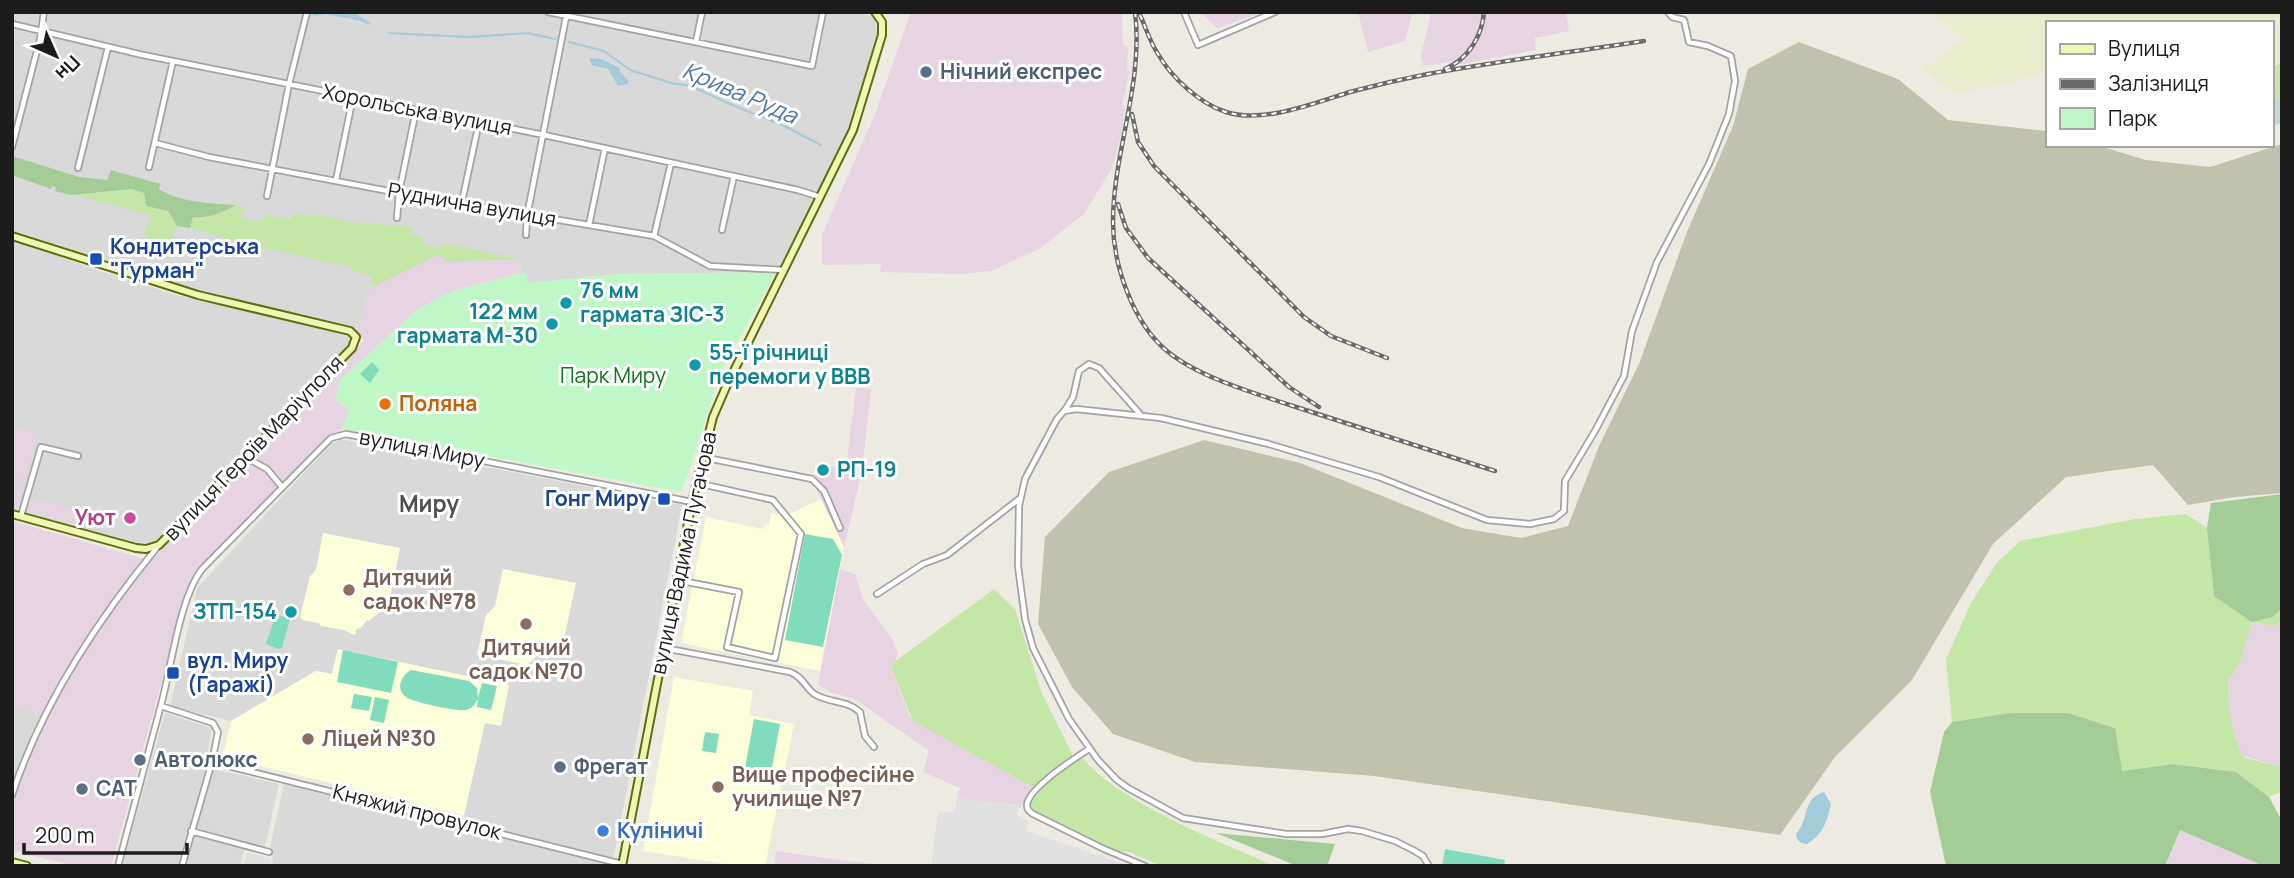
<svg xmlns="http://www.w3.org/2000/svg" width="2294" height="878" font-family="Manrope,sans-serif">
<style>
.residential{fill:#dad9d9}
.industrial{fill:#e6d4e2}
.education{fill:#fcfeda}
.construction{fill:#c0c1ae}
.farmland{fill:#e8eccd}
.grass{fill:#c4e7a8}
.forest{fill:#a4cc97}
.wetland{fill:#bfdbd0}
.park{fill:#bff7c6}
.pitch{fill:#81dbbd}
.parking{fill:#e0e0e0}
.water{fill:#a3cbda}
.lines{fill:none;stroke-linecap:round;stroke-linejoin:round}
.stream{stroke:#a3cbda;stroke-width:2}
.street-casing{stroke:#a3a3a3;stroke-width:8}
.secondary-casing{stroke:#5e6e08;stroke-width:10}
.street{stroke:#fff;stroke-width:4.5}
.secondary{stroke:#f0f7b6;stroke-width:6}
.rail-casing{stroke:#6a6a6a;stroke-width:4.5}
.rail{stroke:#fff;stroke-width:2;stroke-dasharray:5;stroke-linecap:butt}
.service-dot{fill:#5c6f8a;stroke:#fff;stroke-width:2.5}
.transit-dot{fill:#1a4fb4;stroke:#fff;stroke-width:2.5}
.culture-dot{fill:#0f9aa8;stroke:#fff;stroke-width:2.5}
.food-dot{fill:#e8710a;stroke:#fff;stroke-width:2.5}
.hotel-dot{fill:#d1479c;stroke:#fff;stroke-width:2.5}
.education-dot{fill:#8d6e63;stroke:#fff;stroke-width:2.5}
.shop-dot{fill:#3f7fe0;stroke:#fff;stroke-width:2.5}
.labels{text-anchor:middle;stroke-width:6;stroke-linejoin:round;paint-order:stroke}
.service-label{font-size:21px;font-weight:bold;fill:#4e5e75;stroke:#fff;text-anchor:start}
.street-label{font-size:21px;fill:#1c1c1c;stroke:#fff}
.transit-label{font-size:21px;font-weight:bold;fill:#164399;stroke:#fff;text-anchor:start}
.culture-label{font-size:21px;font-weight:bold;fill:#0d838f;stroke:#fff;text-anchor:start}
.park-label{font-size:21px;fill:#0e761c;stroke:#fff}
.food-label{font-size:21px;font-weight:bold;fill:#c56008;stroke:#fff;text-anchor:start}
.hotel-label{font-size:21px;font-weight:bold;fill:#b23c85;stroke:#fff;text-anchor:end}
.education-label{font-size:21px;font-weight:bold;fill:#785e54;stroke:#fff;text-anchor:start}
.shop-label{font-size:21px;font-weight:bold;fill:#366cbe;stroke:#fff;text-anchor:start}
.water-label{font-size:23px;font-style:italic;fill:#4c75a8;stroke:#fff}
.neighbourhood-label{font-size:23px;font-weight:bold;fill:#4f4f4f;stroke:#fff}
</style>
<rect width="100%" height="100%" fill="#edeae2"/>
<path class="residential" d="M12,12H855L871,16L875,19L877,34L848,130L812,208L776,272L620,274L527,283L526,274L521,273L520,259L448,262L371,288L360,322L355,329L198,291L12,230Z
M12,240L97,270L176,295L333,331L346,335L349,337V344L155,541L148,543L128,542L12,508V506L79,526L84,512L17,496L38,435L12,426Z
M341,439L682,505L612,866H272L273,861L270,847L284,783L461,828L485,722L509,685L338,649L332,674L315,671L231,721L170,706L197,588L331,444Z
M12,703L41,715L12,780Z
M165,713L212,728L205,767L279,784L264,852L245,848L240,866H122Z"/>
<path class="industrial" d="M911,12H1122L1123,45L1128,47L1127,70L1130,71L1122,105L1125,106L1121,137L1112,168L1084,214L1039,249L991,271L962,274L880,272L881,264L822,265V235L875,114Z
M1200,12H1264L1217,28Z
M1358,12H1413L1405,41L1368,52Z
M1431,12H1566L1569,31L1535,38L1536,50L1456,65L1454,61L1423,66L1421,56Z
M438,255L448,262L520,259L521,273L457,290L438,298L416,311L341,379L335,399L349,410L342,429L330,435L197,570L186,593L111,866H75L12,851V780L41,715L12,703V521L141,558L153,559L364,341L355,329L360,322L371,288Z
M856,388L871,389L862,471L844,547L815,486L816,473L828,475L830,466L846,468Z
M12,426L38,435L18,496L84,512L79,526L12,506Z
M840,569L855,574L863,599L892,639L898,653L892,671L910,717L1033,787L1034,790L1022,805L957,799L960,788L923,772L929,751L855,699L833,693L818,685Z
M2282,620V767L2243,756L2234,735L2229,708L2228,680L2240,662L2252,622L2274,626Z
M2180,830L2264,866H2165Z
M776,851L839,860L891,866H774Z"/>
<path class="education" d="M821,499L844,547L820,671L681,643L706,517L763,529L765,524L769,525L771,514L787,515Z
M323,533L400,548L389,604L369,621L367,620L360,629L358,628L355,631L356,633L354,635L344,630L321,626L318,623L303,620L300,617L310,576L316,570Z
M503,569L576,583L565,634L548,659L537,656L527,665L477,655L486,615L495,606Z
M338,649L509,685L501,726L485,723L464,815L223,757L231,721L316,671L332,674Z
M674,677L753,691L749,715L794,724L765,866H738L643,851Z"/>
<path class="construction" d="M1799,42L1898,79L1948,120L2046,131L2047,145H2096L2146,160L2210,167L2282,144V493L2235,497L2188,505L2153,465L2066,477L1993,544L1912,680L1835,757L1780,835L1374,776L1195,762L1113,734L1072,687L1038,624L1045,537L1109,472L1204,440L1300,463L1462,528L1521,538L1568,526L1599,446L1639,364L1687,232L1733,126L1748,69Z"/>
<path class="farmland" d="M1930,12H2282V63L2271,68V23H2047V71L2005,84L1954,93L1924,69L1964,38Z"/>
<path class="grass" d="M2282,63V123L2271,126V68Z
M132,189L144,193L146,206L168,211L177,226L169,244L144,236L150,215L92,199L70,195Z
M236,205L244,207L242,219L262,222L264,215L292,220L293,214L324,216L349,222L413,227L411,234L421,235L424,244L440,249L442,243L520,259L448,262L437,255L371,288L372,276L351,270V267L240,243L190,228L193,217L224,212Z
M2186,514L2207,528L2214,596L2273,617L2282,608V620L2274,626L2252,622L2240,662L2228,680L2229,708L2234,735L2243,756L2245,758L2282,767V791L2269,797L2236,772L2173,764L2122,771L2125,824L2115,728L2068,713H2010L1952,722L1946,659L1971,603L1996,564L2020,541L2135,519Z
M994,589L1015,609L1041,691L1073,756L1033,787L913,721L892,670L893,663Z
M1081,757C1123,805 1216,840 1275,866H1162L1129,852L1113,850L1032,810L1029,805L1044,785Z"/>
<path class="forest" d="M12,156L79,177L107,180L111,170L160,184L159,189C181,203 211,203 236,205C222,213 210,218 193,217L190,228L177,226L168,211L146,206L144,193L132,189L70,195L55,191L56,187L52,186L51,189L12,175Z
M2282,494V608L2273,617L2252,622L2214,596L2207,528L2211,503Z
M2010,713H2068L2115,728L2122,771L2173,764L2236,772L2269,797L2282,821V866H2264L2180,830L2165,866H1946L1930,792L1944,732L1952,722Z
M1216,833L1335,844L1327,866H1297Z"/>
<path class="wetland" d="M2271,85L2274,86L2276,98L2282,100V123L2271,126Z"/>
<path class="park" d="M776,272L719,375L690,468L681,492L342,429L349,410L335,399L341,379L416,311L438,298L457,290L521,273L526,274L528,283L620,274Z"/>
<path class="pitch" d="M372,362L379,370L370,383L360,374Z
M805,534L833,539L842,555L823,647L785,640Z
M276,614L290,619L282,648L279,649L266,644Z
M343,650L398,662L391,693L337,682Z
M411,670L469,681L477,688L478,698L482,683L497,686L491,710L477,707L478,699C475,704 472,709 466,710C458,712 412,702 406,697C395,689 401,676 411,670Z
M354,694L372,697L369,711L351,708Z
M375,697L389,700L384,723L370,720Z
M754,719L780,724L771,773L745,768Z
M705,732L719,734L716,753L702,751Z
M1445,849L1505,860L1504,866H1442Z"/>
<path class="parking" d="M957,799L1022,805V808L1018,807L1017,814L1022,819L1029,821L1026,831L1129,866H931L938,811L954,812Z
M247,853L272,859L270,866H243Z"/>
<path class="water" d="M312,12H353L371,23L368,25L350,15L346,18L326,14L313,16Z
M589,58L601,59L620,68V72L628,80V84L618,86L608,69L592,65Z
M1824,792L1831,804C1827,822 1823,834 1807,844C1801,844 1796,840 1796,834C1809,821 1802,798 1824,792Z"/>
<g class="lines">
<path class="stream" d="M347,16L358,20
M389,33L469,37L528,33L555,39
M569,42L604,51L630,70L671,83L691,86L730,104L784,126L821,145"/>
<defs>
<path id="street" d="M548,12L812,66L823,12
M1184,12L1198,45L1275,12
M12,24L143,55L544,135L798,190L820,197
M696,42L702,12
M155,143L209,157L399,193L654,236L710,266L784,270
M12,147L40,39L44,12
M149,167L173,61
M78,168L108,47
M336,180L353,97
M267,196L289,84L307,12
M462,202L479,122
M397,218L399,193L416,110
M589,225L605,148
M722,230L734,176
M526,235L527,216L567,12
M654,236L671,163
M1065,410L1073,397L1079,371L1089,364L1099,368L1140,414
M245,457L267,469L282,487
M702,457L812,479L824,491L840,528
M21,516L41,447L78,456
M677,580L739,592L727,647L775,658L801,534L773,500L697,483
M877,594L923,564L947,555L1019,499
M664,648L790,672C805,678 805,689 816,695C830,703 847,700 860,712L865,736L874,747
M161,706L213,723L218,732L212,762L182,866
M1089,749C1075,758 1028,788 1027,805C1027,810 1029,811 1033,814L1104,849L1145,866
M212,762L622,864
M12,795C42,703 98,619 159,545
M191,831L269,852
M118,866C132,812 147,759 161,705C171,669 180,595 203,568L331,438L346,434L692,502
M1429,866L1423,856L1413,850L1395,841L1362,831L1348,829L1322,834H1286L1183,818L1128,788L1117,780L1098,760L1069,719L1033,648L1025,619L1018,566L1019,506L1025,479L1057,419L1064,411L1076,409L1161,418L1269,444L1379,477L1487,520L1530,524L1554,519L1564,511L1565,481L1595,431L1624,376L1632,331L1657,262L1709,164L1729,114L1735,81L1731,56L1708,46L1689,42L1684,20L1672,17L1668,12"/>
<path id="secondary" d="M12,236L198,295L350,331L356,337L352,348L159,545L146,549L136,548L12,514
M12,862L27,866
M622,866L692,502L713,417L726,387L853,130L882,35V22L875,12"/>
</defs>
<use href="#street" class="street-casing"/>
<use href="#secondary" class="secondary-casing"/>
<use href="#street" class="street"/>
<use href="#secondary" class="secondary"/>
<defs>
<path id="rail" d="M1135,12C1144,83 1113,152 1113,222C1113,265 1133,323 1167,351C1198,377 1254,393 1293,406C1360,428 1428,449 1495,471
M1140,15C1146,28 1150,42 1158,54C1171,77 1200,104 1226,112C1262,124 1315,103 1350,92C1376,85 1402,79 1428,74C1500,61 1572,52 1644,41
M1445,69C1468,59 1482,37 1484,12
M1132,114L1138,142L1154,166L1304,317L1331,336L1387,358
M1118,204L1126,228L1148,258L1289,387L1319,407"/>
</defs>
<use href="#rail" class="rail-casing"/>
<use href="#rail" class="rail"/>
</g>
<g class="service-dot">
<circle cx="926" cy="72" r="7"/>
<circle cx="140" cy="760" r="7"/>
<circle cx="560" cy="767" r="7"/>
<circle cx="82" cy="789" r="7"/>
</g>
<g class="transit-dot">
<rect x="89" y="252" width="14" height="14" rx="3.5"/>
<rect x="657" y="492" width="14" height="14" rx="3.5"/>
<rect x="166" y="666" width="14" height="14" rx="3.5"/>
</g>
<g class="culture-dot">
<circle cx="566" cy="303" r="7"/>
<circle cx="552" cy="324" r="7"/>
<circle cx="695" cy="365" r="7"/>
<circle cx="823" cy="470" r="7"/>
<circle cx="291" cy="612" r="7"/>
</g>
<circle class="food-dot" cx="385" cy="404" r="7"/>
<circle class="hotel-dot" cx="130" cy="518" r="7"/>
<g class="education-dot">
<circle cx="349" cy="590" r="7"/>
<circle cx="526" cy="624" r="7"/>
<circle cx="308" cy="739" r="7"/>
<circle cx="718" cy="787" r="7"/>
</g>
<circle class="shop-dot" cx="603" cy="831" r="7"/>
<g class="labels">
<g class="service-label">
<text x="940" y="79">Нічний експрес</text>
<text x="154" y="767">Автолюкс</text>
<text x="574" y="774">Фрегат</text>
<text x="96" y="796">САТ</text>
</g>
<g class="street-label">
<text transform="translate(417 110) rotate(11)" y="7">Хорольська вулиця</text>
<text transform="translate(472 205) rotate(10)" y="7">Руднична вулиця</text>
<text transform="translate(254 448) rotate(-46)" y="7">вулиця Героїв Маріуполя</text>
<text transform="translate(422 449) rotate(11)" y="7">вулиця Миру</text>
<text transform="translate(684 553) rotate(-78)" y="7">вулиця Вадима Пугачова</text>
<text transform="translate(417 812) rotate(14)" y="7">Княжий провулок</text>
</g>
<g class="transit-label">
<text x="110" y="254">Кондитерська<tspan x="110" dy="24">"Гурман"</tspan></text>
<text x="650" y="506" text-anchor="end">Гонг Миру</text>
<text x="187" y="668">вул. Миру<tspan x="187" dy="24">(Гаражі)</tspan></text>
</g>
<g class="culture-label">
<text x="580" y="298">76 мм<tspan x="580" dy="24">гармата ЗІС-3</tspan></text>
<text x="538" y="319" text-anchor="end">122 мм<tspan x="538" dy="24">гармата М-30</tspan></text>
<text x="709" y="360">55-ї річниці<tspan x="709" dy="24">перемоги у ВВВ</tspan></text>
<text x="837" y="477">РП-19</text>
<text x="277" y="619" text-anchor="end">ЗТП-154</text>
</g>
<g class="park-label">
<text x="613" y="383">Парк Миру</text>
</g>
<g class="food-label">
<text x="399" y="411">Поляна</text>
</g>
<g class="hotel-label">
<text x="116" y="525">Уют</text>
</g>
<g class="education-label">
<text x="363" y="585">Дитячий<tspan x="363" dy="24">садок №78</tspan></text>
<text x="526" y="655" text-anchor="middle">Дитячий<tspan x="526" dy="24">садок №70</tspan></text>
<text x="322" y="746">Ліцей №30</text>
<text x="732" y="782">Вище професійне<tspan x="732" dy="24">училище №7</tspan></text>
</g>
<g class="shop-label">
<text x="617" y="838">Куліничі</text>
</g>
<g class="water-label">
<text transform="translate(740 93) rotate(23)" y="8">Крива Руда</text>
</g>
<g class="neighbourhood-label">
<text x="429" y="512">Миру</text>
</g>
</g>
<rect width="2294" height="878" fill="none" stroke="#1c1c1c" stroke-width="28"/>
<rect x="2046" y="21" width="228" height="126" fill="#ffffff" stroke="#a4a4a4" stroke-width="2"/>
<rect x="2060" y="44" width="35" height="10" fill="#f0f7b6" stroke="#a4a4a4" stroke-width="2"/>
<text x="2108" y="56" font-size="21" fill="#1c1c1c">Вулиця</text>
<rect x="2060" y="79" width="35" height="10" fill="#6a6a6a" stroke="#a4a4a4" stroke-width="2"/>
<text x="2108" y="91" font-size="21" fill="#1c1c1c">Залізниця</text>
<rect x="2060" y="108" width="35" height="21" fill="#bff7c6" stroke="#a4a4a4" stroke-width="2"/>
<text x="2108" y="126" font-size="21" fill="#1c1c1c">Парк</text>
<g transform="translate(56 56) rotate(135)" stroke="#ffffff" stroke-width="5" paint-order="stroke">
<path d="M0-5L12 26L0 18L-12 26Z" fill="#1c1c1c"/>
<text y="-10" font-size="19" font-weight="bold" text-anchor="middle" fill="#1c1c1c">Пн</text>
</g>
<path d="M24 843v10h163v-10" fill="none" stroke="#1c1c1c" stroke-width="3.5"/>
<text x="35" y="843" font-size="21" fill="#1c1c1c" stroke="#ffffff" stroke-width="5" paint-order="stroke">200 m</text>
</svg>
